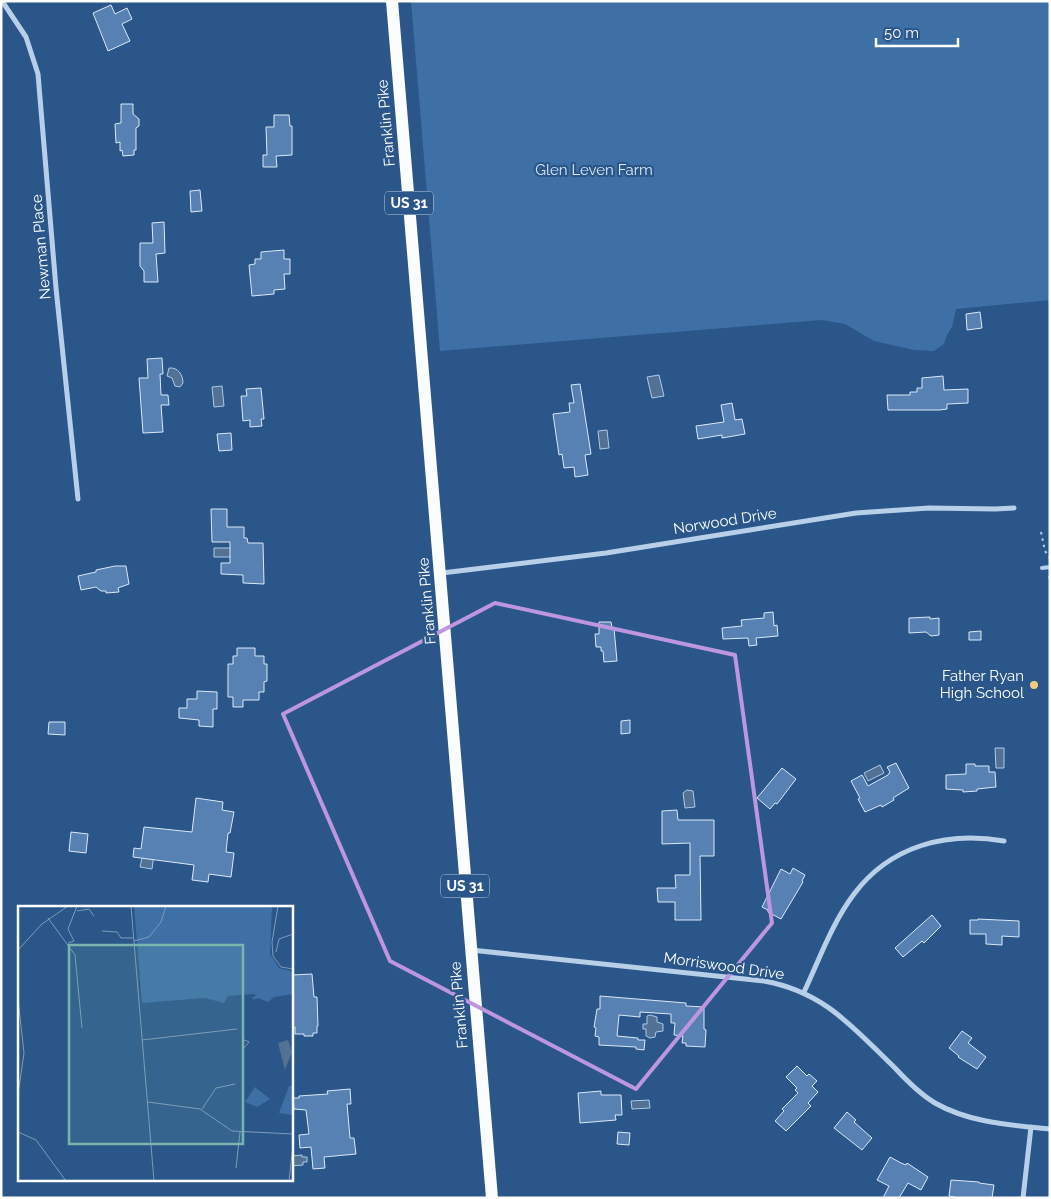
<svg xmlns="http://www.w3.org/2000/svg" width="1051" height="1199" font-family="Raleway,sans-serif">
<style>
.green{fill:#3e70a6}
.water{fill:#527195;stroke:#accae9}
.building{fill:#5681b2;stroke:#dbe9f7}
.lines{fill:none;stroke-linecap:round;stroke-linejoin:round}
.path{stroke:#b8cfe9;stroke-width:2;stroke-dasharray:2.5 4;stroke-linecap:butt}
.lane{stroke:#b8cfe9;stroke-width:4}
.street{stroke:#b8cfe9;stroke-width:5}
.primary{stroke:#fafcfe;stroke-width:12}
.marked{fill:none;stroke:#bd96df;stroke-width:4;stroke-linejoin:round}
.poi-dot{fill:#f0cc7f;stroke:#2a568a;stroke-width:2}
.labels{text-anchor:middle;stroke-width:4.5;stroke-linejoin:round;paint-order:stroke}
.shield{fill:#2a568a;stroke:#bfccdc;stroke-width:1}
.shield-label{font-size:14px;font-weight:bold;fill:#fff}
.street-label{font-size:15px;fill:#fff;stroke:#2a568a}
.park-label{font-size:15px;fill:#dbe9f7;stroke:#2a568a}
.poi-label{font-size:15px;fill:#fff;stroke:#2a568a;text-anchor:end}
.inset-road{fill:none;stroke:#7f9ab9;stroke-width:1}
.view{fill:#7bb4af;fill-opacity:0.15;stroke:#7bb4af;stroke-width:2.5}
.inset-edge{fill:none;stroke:#fff;stroke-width:2.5}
</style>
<rect width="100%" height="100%" fill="#2a568a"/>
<path class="green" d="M411,1H1050V300L956,309L952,327L947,335L944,344L934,351L914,350L874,341L845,324L822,320L440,351Z"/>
<path class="water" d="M169,368C178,367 183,375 183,383L180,387L175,386L172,378L167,376Z
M659,375L664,396L652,398L647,377Z
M222,386L224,406L214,407L212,387Z
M607,430L609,448L600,449L598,431Z
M214,548H233V557H214Z
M995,748H1004V768H996Z
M880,765L884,773L868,781L864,773Z
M687,790L693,791L695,807L685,808L683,793Z
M145,845L155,847L152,869L140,867Z
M650,1015L657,1017V1022L663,1024V1031L656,1032L655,1037L650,1038L646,1036V1029H643V1024H647V1016Z
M649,1100L650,1108L632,1109L631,1101Z
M302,1155V1157H307V1162H303V1165L291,1166V1156Z"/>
<path class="building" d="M111,5L115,14L127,8L132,19L122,24L130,41L108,51L93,13Z
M121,104H133V114L139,119V126L136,128V150H134V155L123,156L122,150L120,151V142L116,143L115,124L121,123Z
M274,115H289L290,126H292V155L276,156L277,167H263V155H267L266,127H274Z
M200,190L202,211L191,212L190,191Z
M164,222L165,253L156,254L158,282H144V271L140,266V243H153L152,223Z
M284,250V259H290V274H284L285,289L274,290V294L252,296L249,265L255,264V259H261V252Z
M980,312L982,328L967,330L966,314Z
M162,358L163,374H160L161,395H168L169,405H161L163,432L143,433L139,378H148L147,359Z
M943,376L944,390L968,389V403L947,404V409L940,410H888L887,395H910V392H917V388H922V378Z
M580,384L591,454L585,455L588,475L575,477L574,467L564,468L562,454L559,455L553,414L570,412L569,403H574L571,385Z
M261,388L264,419H261L262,426L250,427V420L243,421L241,396H247L246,389Z
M732,403L735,420L742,419L745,434L722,438V435L698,439L696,426L724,422L721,405Z
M231,433L232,450L219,451L217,434Z
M211,509H227V527H244V538H247L248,543H263L264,584L243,583V575L221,574V563H230V542H212Z
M115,566H126L129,584L118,588L119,592L106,593V591H101L96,587L81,590L78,576L96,572V570Z
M773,612L774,626L777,625L778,636L756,638L757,645L749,646L748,638L723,639L722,628L742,626L741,620L764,618V613Z
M930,617V619L939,618V635L931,636L926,632L909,633V618Z
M599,622H611L612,628H614L617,661L604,662L603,651H601V647H596L595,634H599Z
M981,631V640H969V632Z
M237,648H255V656H264V664H267V681L264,682V692H259V700H243V707H233V697H228V664H233V656H237Z
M197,691L217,692V709H213V727L199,726V720L179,718V708H187V699H197Z
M630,720V733L621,734V721Z
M49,722H65V735L48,734Z
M896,763L909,788L893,798L894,800L882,807L881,805L865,812L858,799L860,798L851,781L862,775L868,786L888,775L890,772L887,767Z
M966,764H975V766H989V772H995L996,787L977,789V791L963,792V790L946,789V775L966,774Z
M782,768L796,779L777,804L775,803L770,809L757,798Z
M196,798L223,802L222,810L234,812L230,833H228L226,852L234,853L231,877L209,874L208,882L192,880L194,865L133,857L134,848L141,849L144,827L192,832Z
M677,810L678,820H714V856H700L701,920H675V902H658L657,888H676L675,875H690V843L662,844V811Z
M71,832L88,834L86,853L69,851Z
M793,868L805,875L802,881L803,882L781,919L768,912V910L762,907L781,869L790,874Z
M932,915L941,926L924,943L922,941L903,957L895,948Z
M978,919L1019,921V937L1002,936V945L986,944V934H970V920H978Z
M312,974L314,997H317L318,1026H317V1033H313V1036H304V1034H295V1027H291V998H293L292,975Z
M600,996L686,1003V1006L704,1007V1029L706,1030L705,1047L686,1046V1043H682L683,1036L674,1035L675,1023H671V1014L640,1012V1017L619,1015L617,1036L638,1038V1040H645L644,1050L636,1049V1047L599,1045V1037L595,1036L596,1028L594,1027L597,1009H600Z
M962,1031L972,1038L968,1043L986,1057L977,1069L958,1057L959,1056L949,1048Z
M797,1066L807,1076L809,1074L817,1081L812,1086L818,1092L808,1103L811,1106L786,1131L775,1121L784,1111L782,1109L798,1093L795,1090L797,1088L786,1077Z
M350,1089L351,1104H347L350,1138H354L356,1154L324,1157L325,1168L313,1169L311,1147L300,1148L299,1135L309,1134L306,1110L294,1109L293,1098H299V1096L328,1094L327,1091Z
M601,1091V1095H621L622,1115H615L616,1120L580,1123L578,1093Z
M847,1112L856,1120L854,1122L872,1138L862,1150L834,1128Z
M618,1132L630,1133L629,1145L617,1144Z
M890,1157L901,1163L906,1165L907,1163L928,1177L921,1190L908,1183L899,1198H883L889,1186L877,1180Z
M951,1180L979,1182V1183L994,1185L992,1198H959L949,1196Z"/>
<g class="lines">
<path class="path" d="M1041,532L1045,551L1050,558
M1049,576L1050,579"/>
<path class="lane" d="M1042,568L1050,567"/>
<path class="street" d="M2,1L26,37L38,74L56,288L78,499
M442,573L606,553L856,513L929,508L995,509L1014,508
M471,950L764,981C825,992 853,1028 895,1068C907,1081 920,1094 935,1103C970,1123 1011,1125 1050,1129
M804,992C819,960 832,923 854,894C890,846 946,831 1004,841
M1023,1198L1031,1127"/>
<path class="primary" d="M392,1C426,400 459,799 492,1198"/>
</g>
<path class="marked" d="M495,603L735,655L772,923L636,1089L390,961L283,714Z"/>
<circle class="poi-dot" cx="1034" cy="685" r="5"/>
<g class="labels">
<g class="shield">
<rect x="385" y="191.5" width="48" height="23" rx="4"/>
<rect x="441" y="874.5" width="48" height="23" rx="4"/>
</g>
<g class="shield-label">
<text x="409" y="208">US 31</text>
<text x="465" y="891">US 31</text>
</g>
<g class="street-label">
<text transform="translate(386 123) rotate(-95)" y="5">Franklin Pike</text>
<text transform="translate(41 247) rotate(-95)" y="5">Newman Place</text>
<text transform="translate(725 521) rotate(-9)" y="5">Norwood Drive</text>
<text transform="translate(427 601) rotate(-95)" y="5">Franklin Pike</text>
<text transform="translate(724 966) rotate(8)" y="5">Morriswood Drive</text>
<text transform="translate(459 1005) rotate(-95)" y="5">Franklin Pike</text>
</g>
<g class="park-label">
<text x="594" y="175">Glen Leven Farm</text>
</g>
<g class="poi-label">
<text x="1024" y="681">Father Ryan<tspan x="1024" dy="17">High School</tspan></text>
</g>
</g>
<g transform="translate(18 906)">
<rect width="275" height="275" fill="#2a568a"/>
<path d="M116,0H254L252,48L261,62L275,66V88L256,91L250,96L240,92L235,94L234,91L238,90L236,88L210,90L206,97L187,92L124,97ZM275,179V209L261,207L271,180ZM237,181L252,193L239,201L227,196Z" fill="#3e70a6"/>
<path d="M270,134L274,146L267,164L260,137Z" fill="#527195"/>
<path class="inset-road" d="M113,0L136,275M260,0L254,36L255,50L263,61L275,63M59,5L71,3L76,10M30,12L57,49L64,122M84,25L99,26L103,32H115M116,35L131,31L143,16L148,0M50,37L56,35L50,23L59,0M0,44L24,18L50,0M258,46L261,33L275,28M0,93L6,147L0,188M224,133L231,136L226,142M124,134L219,123M130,196L182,203L214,225L275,228M184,203L198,182L217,178M0,226L18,234L48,275M218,262L222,226M271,275L275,239"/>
<path class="view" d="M51,39H225V238H51Z"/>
<rect width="275" height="275" class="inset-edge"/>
</g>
<rect width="1051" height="1199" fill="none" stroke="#ffffff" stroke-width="5"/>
<path d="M876 38v8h82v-8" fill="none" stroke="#ffffff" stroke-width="2.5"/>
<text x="884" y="38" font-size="15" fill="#ffffff" stroke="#2a568a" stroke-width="4" paint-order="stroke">50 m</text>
</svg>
